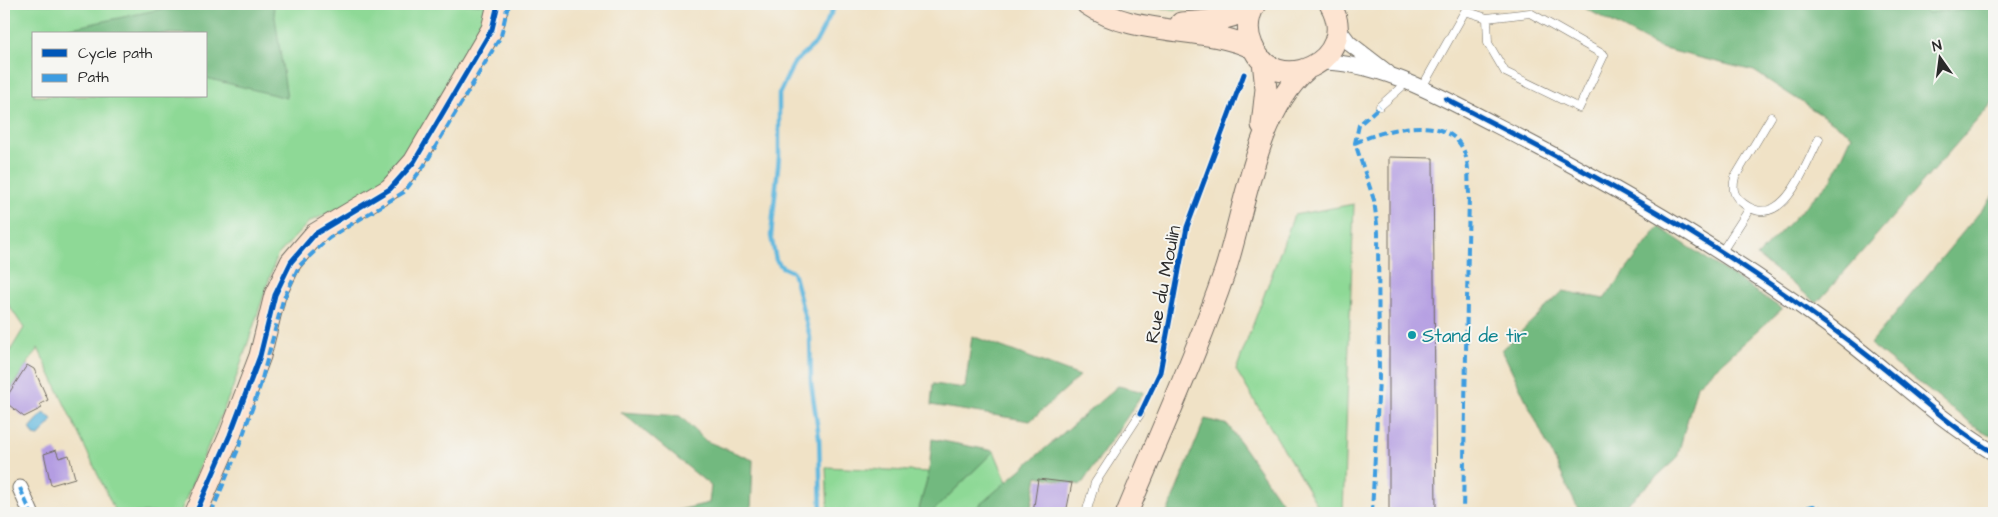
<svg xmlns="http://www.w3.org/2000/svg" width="1998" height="517" font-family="'Architects Daughter',sans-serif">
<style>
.green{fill:#8ed996;stroke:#5c8260;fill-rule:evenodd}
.forest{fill:#72b97f;stroke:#4e7255}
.water{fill:#61b8de;stroke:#467284}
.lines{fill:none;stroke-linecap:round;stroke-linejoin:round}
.stream{stroke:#61b8de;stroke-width:4.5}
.building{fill:#b49de2}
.lane-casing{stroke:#706b61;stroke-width:9}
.street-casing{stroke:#706b61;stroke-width:17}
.secondary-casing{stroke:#706b61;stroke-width:23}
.lane{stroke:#fff;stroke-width:8}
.street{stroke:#fff;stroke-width:15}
.secondary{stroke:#fde4d1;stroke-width:21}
.quiet{stroke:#3d9ce1;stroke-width:4;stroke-dasharray:8 4;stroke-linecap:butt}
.cycleway-casing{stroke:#f6f6f2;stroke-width:8}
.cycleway{stroke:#0057b8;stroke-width:5}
.culture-dot{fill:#0f9aa8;stroke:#f6f6f2;stroke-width:2}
.labels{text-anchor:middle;stroke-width:4;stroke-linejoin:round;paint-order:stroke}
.street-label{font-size:19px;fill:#2b2b2b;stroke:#f6f6f2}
.culture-label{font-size:19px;fill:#0d838f;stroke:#f6f6f2;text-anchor:start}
</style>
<rect width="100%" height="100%" fill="#f6f6f2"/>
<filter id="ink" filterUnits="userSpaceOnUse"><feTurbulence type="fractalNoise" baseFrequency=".02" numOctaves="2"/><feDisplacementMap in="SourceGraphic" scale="10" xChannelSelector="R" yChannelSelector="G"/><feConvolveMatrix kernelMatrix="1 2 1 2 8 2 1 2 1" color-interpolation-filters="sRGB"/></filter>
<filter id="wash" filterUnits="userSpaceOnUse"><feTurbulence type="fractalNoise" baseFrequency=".0096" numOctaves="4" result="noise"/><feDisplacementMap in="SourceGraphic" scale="20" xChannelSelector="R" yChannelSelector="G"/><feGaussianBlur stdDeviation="1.12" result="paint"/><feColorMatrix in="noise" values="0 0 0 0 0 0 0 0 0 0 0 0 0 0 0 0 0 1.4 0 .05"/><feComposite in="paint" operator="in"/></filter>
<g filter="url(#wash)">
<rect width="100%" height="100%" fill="#f0e2c6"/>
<path class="green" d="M4,4H488L482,30L420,143L380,189L309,222L277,256L233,387L180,513H116L38,348L4,399V361L24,328L4,298ZM34,34H206V96H34Z
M1143,4H1217L1174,10Z
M1922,4H1994V7L1927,13Z
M1354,204L1343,513H1322L1236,370L1294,215Z
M994,451L1007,482L970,513H931Z
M826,467L929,472L918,513H828Z"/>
<path class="forest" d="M185,4H273L287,98L206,78V34H43Z
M1577,4H1922L1927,13L1994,7V101L1817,303L1757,256L1832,179L1852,135L1754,71L1660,48Z
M1994,195V437L1975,427L1870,344Z
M1659,227L1782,309L1697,385L1677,458L1617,513H1580L1502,350L1563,291L1604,299Z
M972,336L1080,376L1030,421L931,405L933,384L965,388Z
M1118,386L1144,392L1081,485L1037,476L1030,513H970Z
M621,412L680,416L706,441L753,460L751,513H666L709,503L711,486Z
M1205,419L1228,425L1289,513H1167Z
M932,439L994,451L931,513H918L929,472Z"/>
<path class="water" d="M44,412L53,420L39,436L34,435L30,428Z"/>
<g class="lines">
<path class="stream" d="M821,513L819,437L811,383L810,337L793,272L782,267L776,260L771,236L779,157V94L794,63L815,44L836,4"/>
</g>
<g id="blocks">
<path class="building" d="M1389,157L1433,158L1436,513H1389Z
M27,365L34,369L48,400L40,404L42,408L24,417L4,401Z
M56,450L59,458L69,455L75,478L51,485L44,454Z
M1038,479L1072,483L1066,513H1033Z"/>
</g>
</g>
<g filter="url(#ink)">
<use href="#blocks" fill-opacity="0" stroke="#706b61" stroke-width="1"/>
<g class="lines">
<defs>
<path id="lane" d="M1421,89L1465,11L1487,18L1530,13L1604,55L1579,108L1505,72L1488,43L1487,18
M1380,106L1406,83
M1771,117L1735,177C1732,189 1733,196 1744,204C1783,233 1805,165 1819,139
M1721,253L1750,208
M1086,513L1095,483L1140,414"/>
<path id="street" d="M1337,27L1349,43L1388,73
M1320,62C1381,62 1441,97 1494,124C1606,181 1716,245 1819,319C1878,361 1931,415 1994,453
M20,488L31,513"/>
<path id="secondary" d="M1087,4C1136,38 1201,24 1253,48
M1255,4C1248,16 1246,31 1252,45C1274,101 1363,60 1330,4
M1181,23C1206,21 1233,21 1254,5
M1262,125L1266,89L1263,61
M196,513L230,435L260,356L275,295L291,262L315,234L390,189L414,162L492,29L498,4
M1127,513C1160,433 1197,353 1225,271C1245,210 1256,113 1306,70"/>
</defs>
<use href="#lane" class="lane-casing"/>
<use href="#street" class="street-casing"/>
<use href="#secondary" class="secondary-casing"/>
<use href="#lane" class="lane"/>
<use href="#street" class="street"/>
<use href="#secondary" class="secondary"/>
<path class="quiet" d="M1355,143C1387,128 1458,109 1467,162C1469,172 1468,183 1469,193L1463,513
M20,488L31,513
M211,513L237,452L260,386L283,300L299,266L329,238L404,192L424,166L501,36L508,4
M1372,513L1379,378L1378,232L1374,200L1355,143L1359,125L1380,106
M1784,513L1813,506L1841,513"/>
<defs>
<path id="cycleway" d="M1446,99C1549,152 1653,205 1749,270C1793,299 1836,330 1877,363C1916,394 1952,428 1994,453
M1140,414L1160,372L1187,227L1244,74
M196,513L230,435L260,356L275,295L291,262L315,234L390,189L414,162L492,29L498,4"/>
</defs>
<use href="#cycleway" class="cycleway-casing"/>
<use href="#cycleway" class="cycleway"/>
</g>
</g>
<circle class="culture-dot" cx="1412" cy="335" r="5"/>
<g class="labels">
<g class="street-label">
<text transform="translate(1162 284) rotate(-79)" y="7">Rue du Moulin</text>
</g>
<g class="culture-label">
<text x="1422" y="342">Stand de tir</text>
</g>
</g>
<rect width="1998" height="517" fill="none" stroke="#f6f6f2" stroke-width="20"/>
<rect x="32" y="32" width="175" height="65" fill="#f6f6f2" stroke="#a5a5a2"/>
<rect x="42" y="49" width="25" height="8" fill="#0057b8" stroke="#a5a5a2"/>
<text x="78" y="58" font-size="15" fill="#2b2b2b">Cycle path</text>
<rect x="42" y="74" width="25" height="8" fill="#3d9ce1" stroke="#a5a5a2"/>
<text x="78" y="82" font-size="15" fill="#2b2b2b">Path</text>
<g transform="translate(1940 58) rotate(346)" stroke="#f6f6f2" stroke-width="4" paint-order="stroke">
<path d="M0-4L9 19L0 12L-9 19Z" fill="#2b2b2b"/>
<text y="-8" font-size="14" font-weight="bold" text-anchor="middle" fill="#2b2b2b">N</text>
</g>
</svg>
